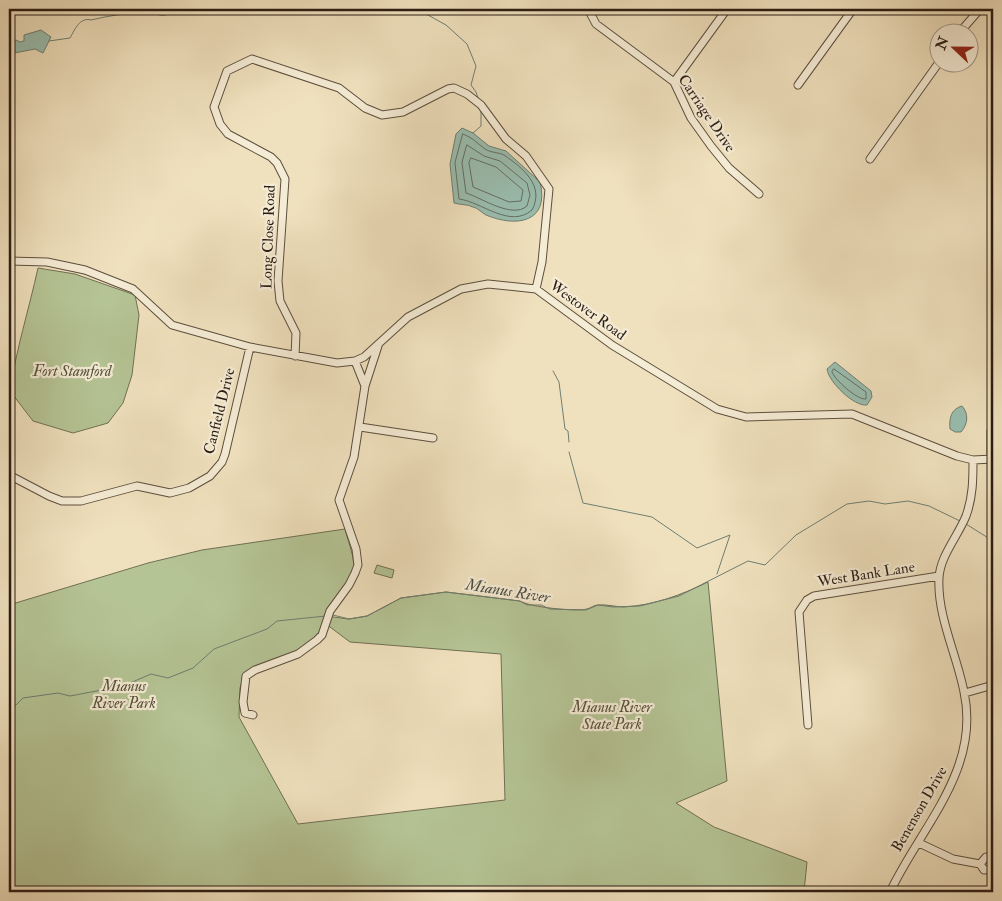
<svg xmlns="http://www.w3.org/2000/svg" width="1002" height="901" font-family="'IM FELL Double Pica',serif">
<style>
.green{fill:#b5c495;stroke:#707054;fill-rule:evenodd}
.water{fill:#9abeb0;stroke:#6e7e72}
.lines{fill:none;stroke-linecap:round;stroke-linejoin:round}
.shore{stroke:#626e62;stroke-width:1}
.stream{stroke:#6e7e72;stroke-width:1}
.minor-casing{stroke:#5c4e3e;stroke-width:9}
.minor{stroke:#f5ecd5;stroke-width:7}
.labels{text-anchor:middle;stroke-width:4.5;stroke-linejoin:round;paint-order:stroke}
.street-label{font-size:15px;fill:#2b1d14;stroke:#f5ecd5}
.park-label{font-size:15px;font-style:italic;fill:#544f3b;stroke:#f5ecd5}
.water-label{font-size:16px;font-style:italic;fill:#4c4d43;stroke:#f5ecd5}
</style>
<rect width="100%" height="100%" fill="#f0e1be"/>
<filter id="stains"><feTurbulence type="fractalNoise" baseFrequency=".004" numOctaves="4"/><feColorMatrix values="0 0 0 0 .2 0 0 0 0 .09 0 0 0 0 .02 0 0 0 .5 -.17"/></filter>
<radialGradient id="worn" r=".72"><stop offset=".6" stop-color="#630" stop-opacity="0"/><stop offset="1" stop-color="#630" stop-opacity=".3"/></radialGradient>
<path class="green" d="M38,268L75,274L135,295L139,315L132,375L123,403L108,423L73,433L33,421L10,391C16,350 29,309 38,268Z
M993,428V454H987V430Z
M345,529C348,541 353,553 354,565C356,585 329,596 326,616L349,619L367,616L401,598L446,592L520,601C529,607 576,612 587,609C591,608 594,605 598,605C606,604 616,607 624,607C655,605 681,595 708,582L727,781L676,803L714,827L807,862L804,892H9V605L148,563L202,550ZM326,624L350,642L501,654L505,800L298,824L239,717L240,688L244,675L304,649Z
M377,565L394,570L392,578L374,573Z"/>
<path class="water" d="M41,30L51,37L43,53L35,49L9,54V42L16,40L20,42L24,41V35Z
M462,128L473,133L489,146L506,151L540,182C550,222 517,228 486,215C482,213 478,208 473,207C467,204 461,205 454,203L450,164L456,134Z
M835,362L871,391L872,397L867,405C854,407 828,381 827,369Z
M962,406C969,414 968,424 961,432H955L950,429C949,418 951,409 962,406Z"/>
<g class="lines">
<path class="shore" d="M463,134C472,137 478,144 485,149C491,153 498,152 504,155C523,168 545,186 532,210C510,229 482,202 459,199L455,163Z
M467,145L484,156L500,161L527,183L530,195L527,206C512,219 482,198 466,193L462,163Z
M471,158L496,167L523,190L521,201L509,202L473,187L469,163Z
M834,369L866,392V399C857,400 835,380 832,372Z"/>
<path class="stream" d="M417,9L446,25L467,44L476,66L471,85L476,92L478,98
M49,41L70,38C75,29 80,17 91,20C108,16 126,13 143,12C159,12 161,21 177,9
M473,133L481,126V110
M553,371L559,382L565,429L568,431L569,442
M569,452L583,503L652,517L697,548L730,535L717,574
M966,524L993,541
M333,615L349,619L367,616L401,598L446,592L520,601L527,605H541L550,609L586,610L598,605L613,607L640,606L679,596L748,561L765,565L796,535L847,504L869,501L885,504L908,501L929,506L960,521
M9,712L23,698L58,693L70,696L123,686L151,674L168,678L193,668L214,649L267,629L277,621L326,616"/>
<defs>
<path id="minor" d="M588,9L596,24L674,82L691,118L711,146L729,168L759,194
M960,32L980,9
M674,82L727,9
M798,85L853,9
M870,159L940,61
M9,261L47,262L85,270L133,289L172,325L250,347L337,363L355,361L364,357L408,317L461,289L488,284L536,289L612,345L717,409L746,417L852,414L957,456L973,460L993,459
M295,356L296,333L280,301L278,281L285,179L277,163L271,157L228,134L220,124L214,107L227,71L252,59L339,88L365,108L382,115L403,112L448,89L454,88L467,94L481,105L506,139L526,156L549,189L542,262L536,289
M365,386L378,346
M360,427L433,438
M9,475L49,496L62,501H81L137,486L170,493L189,488L210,476L222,462L225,454L250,347
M965,693L993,685
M253,715L245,713L243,702L246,676L255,670L298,654L317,640L322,635L330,611L349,585L355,573L358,565L356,549L339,500L354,457L365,386L355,361
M808,725L799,612L807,600L814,596L939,576
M919,843L953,859L980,864
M980,864L984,870L993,869
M980,864L986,857L993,859
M890,892C920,828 981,770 964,692C957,655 937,616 939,578C940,556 958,536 966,516C973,497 973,479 973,460"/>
</defs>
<use href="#minor" class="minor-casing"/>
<use href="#minor" class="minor"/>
</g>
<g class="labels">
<g class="street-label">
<text transform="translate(707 113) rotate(56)" y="5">Carriage Drive</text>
<text transform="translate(268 237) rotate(-88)" y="5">Long Close Road</text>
<text transform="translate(588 310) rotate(36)" y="5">Westover Road</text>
<text transform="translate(219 411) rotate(-76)" y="5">Canfield Drive</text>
<text transform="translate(866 574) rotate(-9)" y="5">West Bank Lane</text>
<text transform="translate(919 809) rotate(-60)" y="5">Benenson Drive</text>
</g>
<g class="park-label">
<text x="72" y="376">Fort Stamford</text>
<text x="124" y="691">Mianus<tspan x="124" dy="17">River Park</tspan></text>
<text x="612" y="712">Mianus River<tspan x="612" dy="17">State Park</tspan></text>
</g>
<g class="water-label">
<text transform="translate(508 590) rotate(9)" y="6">Mianus River</text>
</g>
</g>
<rect width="1002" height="901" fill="none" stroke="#f0e1be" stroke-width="30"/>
<rect x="10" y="10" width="982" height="881" fill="none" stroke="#2b1d14" stroke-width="2.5"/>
<rect x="15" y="15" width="972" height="871" fill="none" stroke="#2b1d14"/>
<g transform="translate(954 48) rotate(292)"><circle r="24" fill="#f5ecd5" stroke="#a49988"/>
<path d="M0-4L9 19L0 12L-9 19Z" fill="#8f2418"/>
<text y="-8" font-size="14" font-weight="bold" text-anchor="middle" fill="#2b1d14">N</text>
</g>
<rect width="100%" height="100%" filter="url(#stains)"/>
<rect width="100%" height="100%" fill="url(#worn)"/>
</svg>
